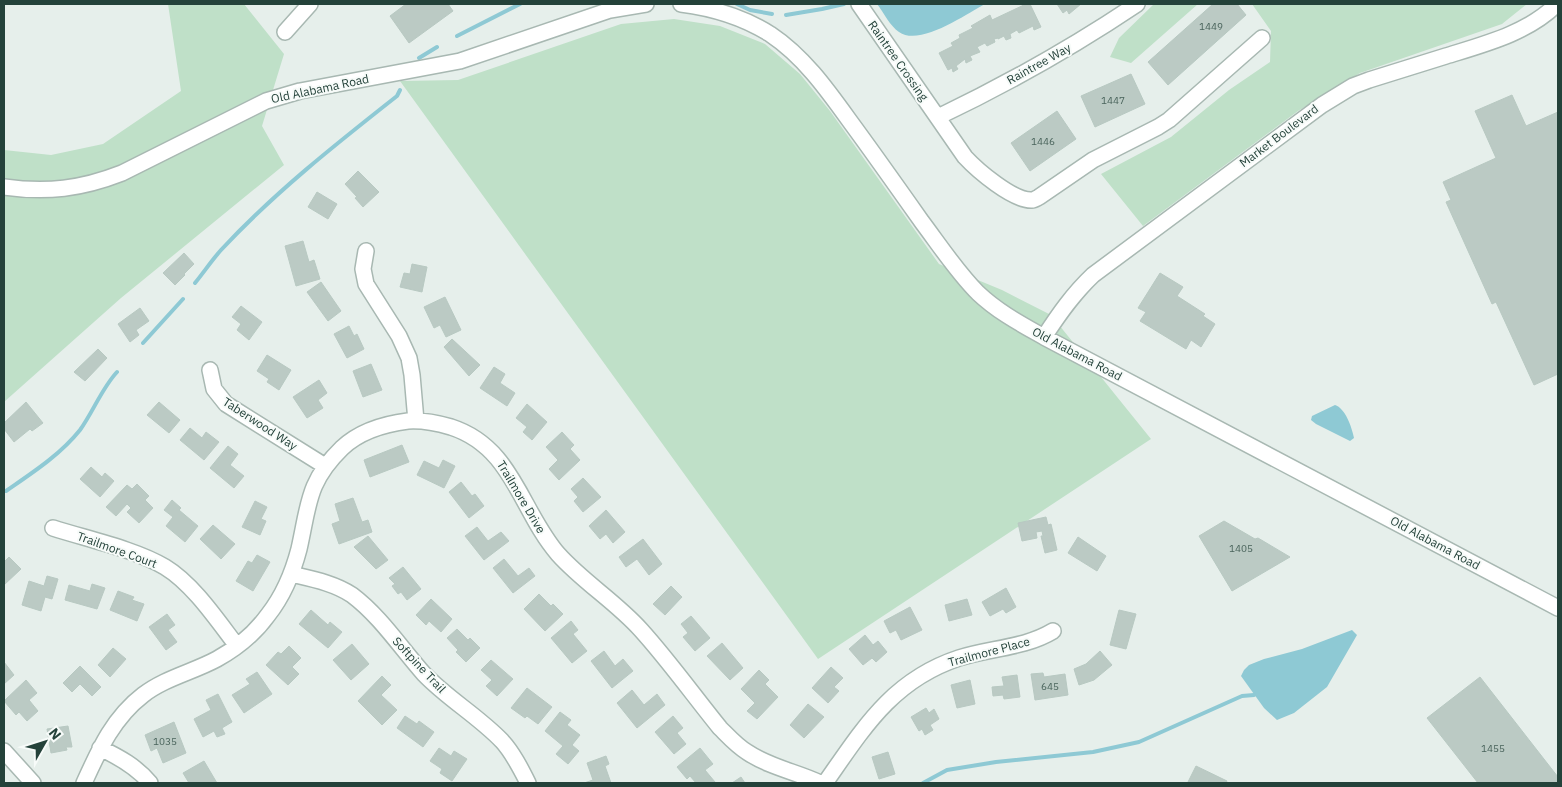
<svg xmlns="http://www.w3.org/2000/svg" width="1562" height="787" font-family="'IBM Plex Sans',sans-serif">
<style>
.green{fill:#bfe0c8}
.water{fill:#8ec9d4}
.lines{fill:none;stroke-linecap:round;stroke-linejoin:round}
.stream{stroke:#8ec9d4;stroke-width:4}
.building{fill:#bbcac4;stroke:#b8c9c2}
.minor-casing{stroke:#a8b8b2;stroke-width:18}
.minor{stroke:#fff;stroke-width:15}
.labels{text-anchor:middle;stroke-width:4;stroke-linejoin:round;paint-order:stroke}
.number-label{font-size:10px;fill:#4a645c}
.street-label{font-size:12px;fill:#24423a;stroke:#f7fbf9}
</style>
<rect width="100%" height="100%" fill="#e6efeb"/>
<path class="green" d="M168,4H244L284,54L262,126L284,165L121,298L4,402V150L51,155L103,144L181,91Z
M1154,4H1198L1131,63L1110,57L1119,38Z
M1252,4H1527L1502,24L1360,73L1298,111L1143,226L1101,174L1171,137L1229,90L1270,62L1271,31Z
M674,19L720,26L765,44L800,74L830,111L939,264L1002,290L1051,315L1151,439L818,659L400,81L458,80L621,24Z"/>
<path class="water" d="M877,4H985C966,14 920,47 899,32C890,26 884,13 877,4Z
M1335,405C1345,408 1352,427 1354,438L1350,441L1316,424L1311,420L1312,416Z
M1352,630L1357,635L1327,687L1294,713L1277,720L1264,708L1241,676L1244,670L1249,665L1264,659L1302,649Z"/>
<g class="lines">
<path class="stream" d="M737,4L750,10L772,14
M786,15L822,9L844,4
M457,36L520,4
M419,58L437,47
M195,283C204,272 212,260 221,250C274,193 336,144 397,96L400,90
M143,343L183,299
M6,491C32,473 60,455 80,430C93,412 102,388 117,372
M923,783L947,770L996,762L1093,752L1139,742L1242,696L1254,695"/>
</g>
<path class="building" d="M406,4H448L453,11L409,43L390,16Z
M1026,4H1030L1041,27L1034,30L1033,26L1019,33L1017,30L1010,34L1011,38L1006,40L1004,36L998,39V38L994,39L995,42L987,46L985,43L977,47L980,52L970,56L972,60L966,63L965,59L956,66L958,69L953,72L952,68L948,70L939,53L953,46L951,43L960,38L959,35L973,28L971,26L990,15L992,20Z
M1057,4H1081L1069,14L1067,10L1063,13Z
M1213,4H1237L1246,15L1168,85L1148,62Z
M1131,74L1145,104L1095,127L1081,96Z
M1512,95L1526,126L1558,112V374L1534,385L1496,302L1492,304L1446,202L1451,200L1443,182L1496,158L1475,111Z
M1057,111L1076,139L1030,171L1011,143Z
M358,171L379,192L363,207L355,198L357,197L345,184Z
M317,192L337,204L328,219L308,207Z
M303,241L309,262L314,260L320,279L296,286L285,246Z
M184,253L194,264L184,274L185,275L175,285L163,273Z
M412,264L427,267L422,292L400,287L404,273L410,274Z
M1160,273L1183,287L1177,296L1205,314L1203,316L1215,324L1201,347L1191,340L1186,349L1140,321L1146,312L1138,308Z
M321,282L341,311L328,321L307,292Z
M445,297L461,330L446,337L440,325L434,328L424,307Z
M241,306L262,322L249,340L237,330L241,324L232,317Z
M140,308L149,321L136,330L139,335L130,342L118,324Z
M349,326L354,336L357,334L364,349L347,358L334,334Z
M452,339L480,365L469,376L444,347Z
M98,349L107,358L85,381L74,372Z
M267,355L291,370L279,390L267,382L269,379L257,371Z
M371,364L382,390L363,397L353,371Z
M494,367L505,374L500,383L515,393L507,406L480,388Z
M319,380L327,393L318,400L323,408L307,418L293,397Z
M26,402L43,423L32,431L30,429L14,442L4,429V423Z
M159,402L180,420L169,433L147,415Z
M527,404L547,422L532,440L523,432L527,427L516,418Z
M190,428L202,438L206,432L219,442L204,460L180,440Z
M562,432L574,445L570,449L580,460L559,480L549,469L558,460L546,447Z
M402,445L409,462L370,477L364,460Z
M228,446L238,454L230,465L244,476L234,488L210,468Z
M443,460L455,466L444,488L417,475L424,461L439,468Z
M91,467L102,477L105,473L114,481L100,497L80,479Z
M583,478L601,497L583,512L574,501L578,497L571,489Z
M461,482L472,496L475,494L484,506L469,518L449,492Z
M137,484L149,496L145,500L153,508L139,523L127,512L131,508L127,504L116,516L106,507L127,485L132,489Z
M353,498L362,522L368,520L372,532L339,544L332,524L340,521L335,504Z
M172,500L181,508L179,510L198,526L185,542L166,526L173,517L164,510Z
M255,501L267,507L261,519L266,521L260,535L242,527Z
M606,510L625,532L613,543L606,534L600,539L589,526Z
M1046,517L1048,525L1051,524L1057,550L1045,553L1041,536H1043L1042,531L1036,532L1037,538L1022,541L1018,523Z
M1224,521L1255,539L1258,538L1290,557L1232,591L1199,536Z
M213,525L235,544L221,559L200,539Z
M477,527L488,541L501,532L509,541L484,560L465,536Z
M368,536L388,560L376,569L354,547Z
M1078,537L1106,556L1097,571L1068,553Z
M643,539L662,564L649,575L637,559L626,567L619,557Z
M257,555L270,562L253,591L236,581L248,561L252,563Z
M9,557L21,569L4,585V562Z
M504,559L518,576L529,568L535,576L513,593L493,568Z
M403,567L421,589L407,600L401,592L398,594L392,586L395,584L389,578Z
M47,576L58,579L52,599L45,597L41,611L22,605L29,581L44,586Z
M92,584L105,588L97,609L65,600L69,585L90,591Z
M671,586L682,597L665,615L653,604Z
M1006,588L1016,607L1006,613L1003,609L990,616L982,602Z
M118,591L134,597L132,600L144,604L137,621L110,610Z
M539,594L551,606L553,604L563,614L545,631L524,609Z
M431,599L452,619L441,632L429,621L426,625L416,615Z
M967,599L972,615L949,621L945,605Z
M910,607L922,630L901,640L896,630L890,633L884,621Z
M311,610L328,625L330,622L342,632L328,648L299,624Z
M1119,610L1136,614L1126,649L1110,645Z
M167,614L175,625L168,630L177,642L166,650L149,627Z
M691,616L710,638L695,651L683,637L688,633L681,624Z
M571,621L578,630L573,634L587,651L572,663L551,638Z
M457,629L468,640L470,638L480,648L466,662L456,652L458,650L447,638Z
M865,635L873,645L878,641L887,652L876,662L872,658L863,665L849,649Z
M722,643L743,668L730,680L707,656Z
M352,644L369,664L351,680L333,660Z
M289,646L301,658L292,667L299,674L288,685L266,665L278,652L281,654Z
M113,648L126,659L110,677L98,665Z
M604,651L615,666L623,659L633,671L612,688L591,661Z
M1100,651L1112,665L1094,680L1079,685L1074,669L1086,664Z
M491,660L513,679L497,696L486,686L492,680L481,670Z
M4,662L14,675L4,684Z
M80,666L101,687L92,696L80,684L72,692L63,683Z
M831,667L843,678L834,687L839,691L828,703L812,688Z
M759,670L769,680L765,684L778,697L757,719L747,711L755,703L741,689Z
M257,672L272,694L244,713L232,695L250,684L246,679Z
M1043,673L1044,677L1065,674L1068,695L1035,700L1031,674Z
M1017,675L1020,697L1004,699L1003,695L993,696L992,687L1004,686L1002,677Z
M382,676L391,685L381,695L397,710L382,725L358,701Z
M1480,677L1558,777V783H1478L1427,718Z
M26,680L37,693L29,700L38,711L27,721L19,712L16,715L4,701Z
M970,680L975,704L957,708L951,685Z
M527,688L552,707L538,724L527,716L525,718L511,708Z
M632,690L644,705L657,694L665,705L637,728L617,703Z
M218,694L232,722L222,728L225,734L217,737L214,731L203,737L194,719L211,710L206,700Z
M808,704L824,717L804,738L790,725Z
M926,708L929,713L934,709L939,719L930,725L933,730L925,735L922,729L919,731L911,717Z
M560,712L571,720L567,725L580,735L572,745L579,751L568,764L556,754L563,746L545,731Z
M405,716L417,724L419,721L434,732L423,747L397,728Z
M673,716L683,728L677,733L686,744L674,754L655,732Z
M174,722L186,753L163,763L157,748L151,751L145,735Z
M68,726L72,747H66L67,750L51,753L47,729Z
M439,748L451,756L454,751L467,759L452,781L440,773L442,769L430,761Z
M700,748L713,764L705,770L715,782L713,783H696L690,776L687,779L677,767Z
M888,752L895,774L879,779L872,757Z
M606,756L609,764L605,766L611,783H584L593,780L587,763Z
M204,761L217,783H189L183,773Z
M1196,766L1227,781L1226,783L1188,782Z
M741,777L745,783H732Z"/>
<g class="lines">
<defs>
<path id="minor" d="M681,4C713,8 743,17 770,34C803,56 826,88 849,120C874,154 898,188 922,222C940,246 957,272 978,293C998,312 1021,324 1044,337L1558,608
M859,4L965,157C977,170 1013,201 1032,200C1034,200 1037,198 1039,197L1093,160L1158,127L1169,120L1262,38
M285,32L310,4
M938,117C1007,84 1073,47 1137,4
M4,187C47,193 81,189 122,173L266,101L300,91L460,61L610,10L646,4
M366,251L363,269L366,284L399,336L409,358L412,375L416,421
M1044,337C1059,314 1073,294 1093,275L1322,105L1353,86L1369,80C1395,72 1420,64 1446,56C1485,44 1528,33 1557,4
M210,370L214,389L226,404L325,466
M53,528C87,539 135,549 165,567C193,584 217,620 237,646
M291,574C312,579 334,583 352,595C380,616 401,648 424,674C448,699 478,716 502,741C513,753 521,769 528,783
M100,748C119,757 137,767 150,783
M4,751L33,783
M84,783C99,750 113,718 143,695C165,678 193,672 217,659C237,648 255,633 268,615C283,596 293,572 299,549C309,505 307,482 342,448C360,431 384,424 408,421C423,420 437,423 451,427C513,447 520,510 558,554C583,582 616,602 641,630C669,661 694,696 720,728C729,737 737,746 747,752C769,767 797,772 820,783
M825,783C863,729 892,680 959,658C990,648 1025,648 1053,631"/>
</defs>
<use href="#minor" class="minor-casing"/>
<use href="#minor" class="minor"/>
</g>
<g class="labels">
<g class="number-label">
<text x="1211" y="30">1449</text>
<text x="1113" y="104">1447</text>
<text x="1043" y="145">1446</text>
<text x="1241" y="552">1405</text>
<text x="1050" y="690">645</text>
<text x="165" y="745">1035</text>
<text x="1493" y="752">1455</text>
</g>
<g class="street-label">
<text transform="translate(898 61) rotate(55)" y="4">Raintree Crossing</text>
<text transform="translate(1039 64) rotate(-29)" y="4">Raintree Way</text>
<text transform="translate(320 89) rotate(-12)" y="4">Old Alabama Road</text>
<text transform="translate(1279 136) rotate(-37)" y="4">Market Boulevard</text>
<text transform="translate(1077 354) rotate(28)" y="4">Old Alabama Road</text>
<text transform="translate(260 424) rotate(33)" y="4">Taberwood Way</text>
<text transform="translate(521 497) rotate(59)" y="4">Trailmore Drive</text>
<text transform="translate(1435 543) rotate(28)" y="4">Old Alabama Road</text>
<text transform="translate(117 550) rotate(20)" y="4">Trailmore Court</text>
<text transform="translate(989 652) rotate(-15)" y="4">Trailmore Place</text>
<text transform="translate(419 665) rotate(47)" y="4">Softpine Trail</text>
</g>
</g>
<rect width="1562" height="787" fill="none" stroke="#24423a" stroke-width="10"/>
<g transform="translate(45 742) rotate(51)" stroke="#f7fbf9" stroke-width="4" paint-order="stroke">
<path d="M0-4L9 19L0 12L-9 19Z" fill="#24423a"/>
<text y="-8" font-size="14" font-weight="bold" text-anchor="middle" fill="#24423a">N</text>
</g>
</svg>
